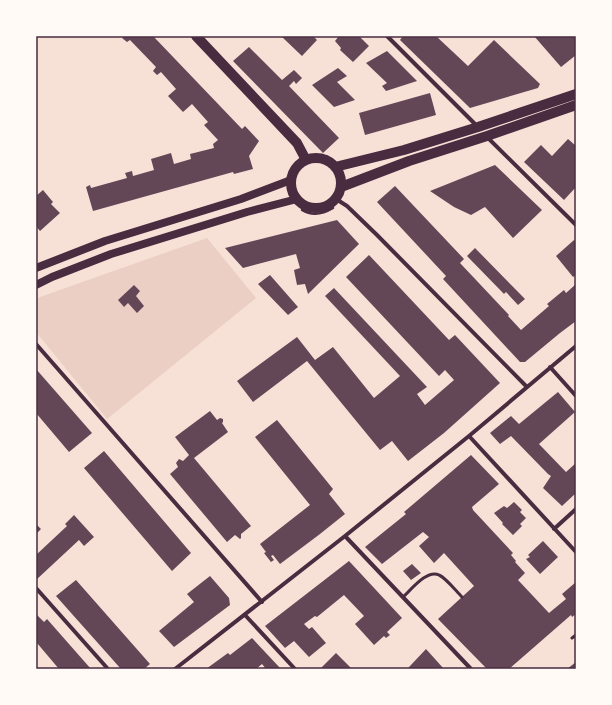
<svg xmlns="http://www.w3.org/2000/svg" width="612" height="705" font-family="Lora,serif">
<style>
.green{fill:#ebcfc5}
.building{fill:#644757}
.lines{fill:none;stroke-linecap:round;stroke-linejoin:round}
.path{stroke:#4a2c40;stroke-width:2.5}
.service{stroke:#4a2c40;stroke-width:3}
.minor{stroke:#4a2c40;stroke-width:4}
.secondary{stroke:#4a2c40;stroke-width:8}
.primary{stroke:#4a2c40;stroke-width:10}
.neatline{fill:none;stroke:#4a2c40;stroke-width:1.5}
</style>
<rect width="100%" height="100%" fill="#f7e1d7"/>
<path class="green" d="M207,238L256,298L107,419L36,332V300L40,297Z"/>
<path class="building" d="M124,36H153L242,129L245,126L259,141L249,156L253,169L234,174L233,172L93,211L86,187L90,185L91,188L127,178L125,173L132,171L133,176L154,170L151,159L171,153L174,164L191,159L190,154L214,148L213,144L218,140L204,125L208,122L192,104L183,112L168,96L176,89L161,72L157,75L153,71L156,67L130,40L127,42L122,38Z
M281,36H313L317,40L302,56Z
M339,36H359L369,46L353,62L340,50L341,48L335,41Z
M403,36H438L437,37L468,66L494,40L540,84L538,88L470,108L400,40Z
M534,36H576V55L561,67Z
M249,47L282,80L294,70L302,78L296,84L294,81L289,86L339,138L323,153L233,61Z
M387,51L417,81L386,91L382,86L387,83L366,63Z
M338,68L347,76L337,82L355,100L334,107L312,85Z
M430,93L436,115L365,135L359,113Z
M568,139L576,146V187L564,200L524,162L541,145L552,156Z
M495,165L542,210L513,238L485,207L471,215L454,207L430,191Z
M395,186L464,259L460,263L509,315L508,316L521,330L549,306L547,304L564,290L566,293L576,284V321L560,333L525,362H520L443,279L446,276L377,202Z
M43,190L53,202L51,204L60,213L40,231L36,226V196Z
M337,220L359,244L308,294L305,284L297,285L294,270L300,268L296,254L243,268L225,248Z
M574,240L576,242V275L573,277L556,256Z
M475,248L525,299L518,305L506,292L504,294L467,256Z
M369,255L449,340L455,335L500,383L444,433L408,461L392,441L380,450L307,361L253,402L237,381L297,337L315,360L333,347L374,398L400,376L325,296L334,288L427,387L417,394L425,405L454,380L445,370L439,376L346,277Z
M270,275L298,307L288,315L258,284Z
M134,285L140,291L136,296L144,306L137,313L128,303L124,307L118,300Z
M36,369L92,433L69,452L36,413Z
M558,392L575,412L539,444L566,472L576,463V493L562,506L543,488L551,476L548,474L511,436L500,444L490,433L511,416L519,424Z
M210,411L217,420L220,418L223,419V422L222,423L228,432L194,458L251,526L241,534V538L240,539L235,535L227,542L170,474L178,467L176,463L179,459L183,461L189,455L175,437Z
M277,420L333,489L329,494L345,514L320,534L280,564L273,555L271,556L274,560L271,562L264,553L266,552L260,544L310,505L255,437Z
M104,451L191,553L172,571L84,468Z
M471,455L499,484L472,507L473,510L513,553L511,555L516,561L515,562L525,573L518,580L549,613L566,599L562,594L576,582V614L572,617L571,615L509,669H487L438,619L474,586L444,553L434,563L419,546L429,537L423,532L382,564L365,547L406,514L404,512Z
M514,502L522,510L520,512L526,518L520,524L522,526L513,535L502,524L503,523L494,513L504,506L507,508Z
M74,515L94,537L84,546L79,540L36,580V555L67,526L65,524Z
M36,524L41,529L36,534Z
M543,541L558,557L540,574L526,559L530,557L528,555Z
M349,561L402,618L387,632L390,635L386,638L384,636L374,645L355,624L364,616L344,595L317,617L315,616L304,624L309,629L312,627L326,643L309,657L294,641L285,648L265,626Z
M412,564L421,573L411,580L403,571Z
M210,576L229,598L230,605L174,647L159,631L194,602L187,594Z
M76,580L150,664L144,669H121L56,596Z
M36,614L44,622L47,619L91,669H59L37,643L36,644Z
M252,638L281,669H266L262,664L256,669L241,668L206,669L228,653L230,655Z
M426,649L444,669H407L410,666Z
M336,653L352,669H320Z
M576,662V669H567Z"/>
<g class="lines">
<path class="path" d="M317,155L328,157
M302,210C312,216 323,214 333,208"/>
<path class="service" d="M403,597C411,590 427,569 439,575C446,578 456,591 462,597
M572,638L576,635"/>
<path class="minor" d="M387,36L477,126
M487,137L576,225
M336,199L347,206L377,235L527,387
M36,344L262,602
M550,367L576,396
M469,436L576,552
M554,529L576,509
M345,536L471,669
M36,588L108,669
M245,615L295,669
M175,669L345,536L469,436L576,346"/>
<path class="secondary" d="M36,268L105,241L241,199L291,180
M36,285L52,277L111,254L247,212L297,199"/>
<path class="primary" d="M196,36L297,143L306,160
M291 183a25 25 0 1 1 50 0a25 25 0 1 1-50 0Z
M335,167L404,150L478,127L576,94
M341,187L409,161L487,136L576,105"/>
</g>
<rect width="612" height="705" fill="none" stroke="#fffaf5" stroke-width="74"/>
<rect x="37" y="37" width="538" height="631" class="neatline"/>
</svg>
